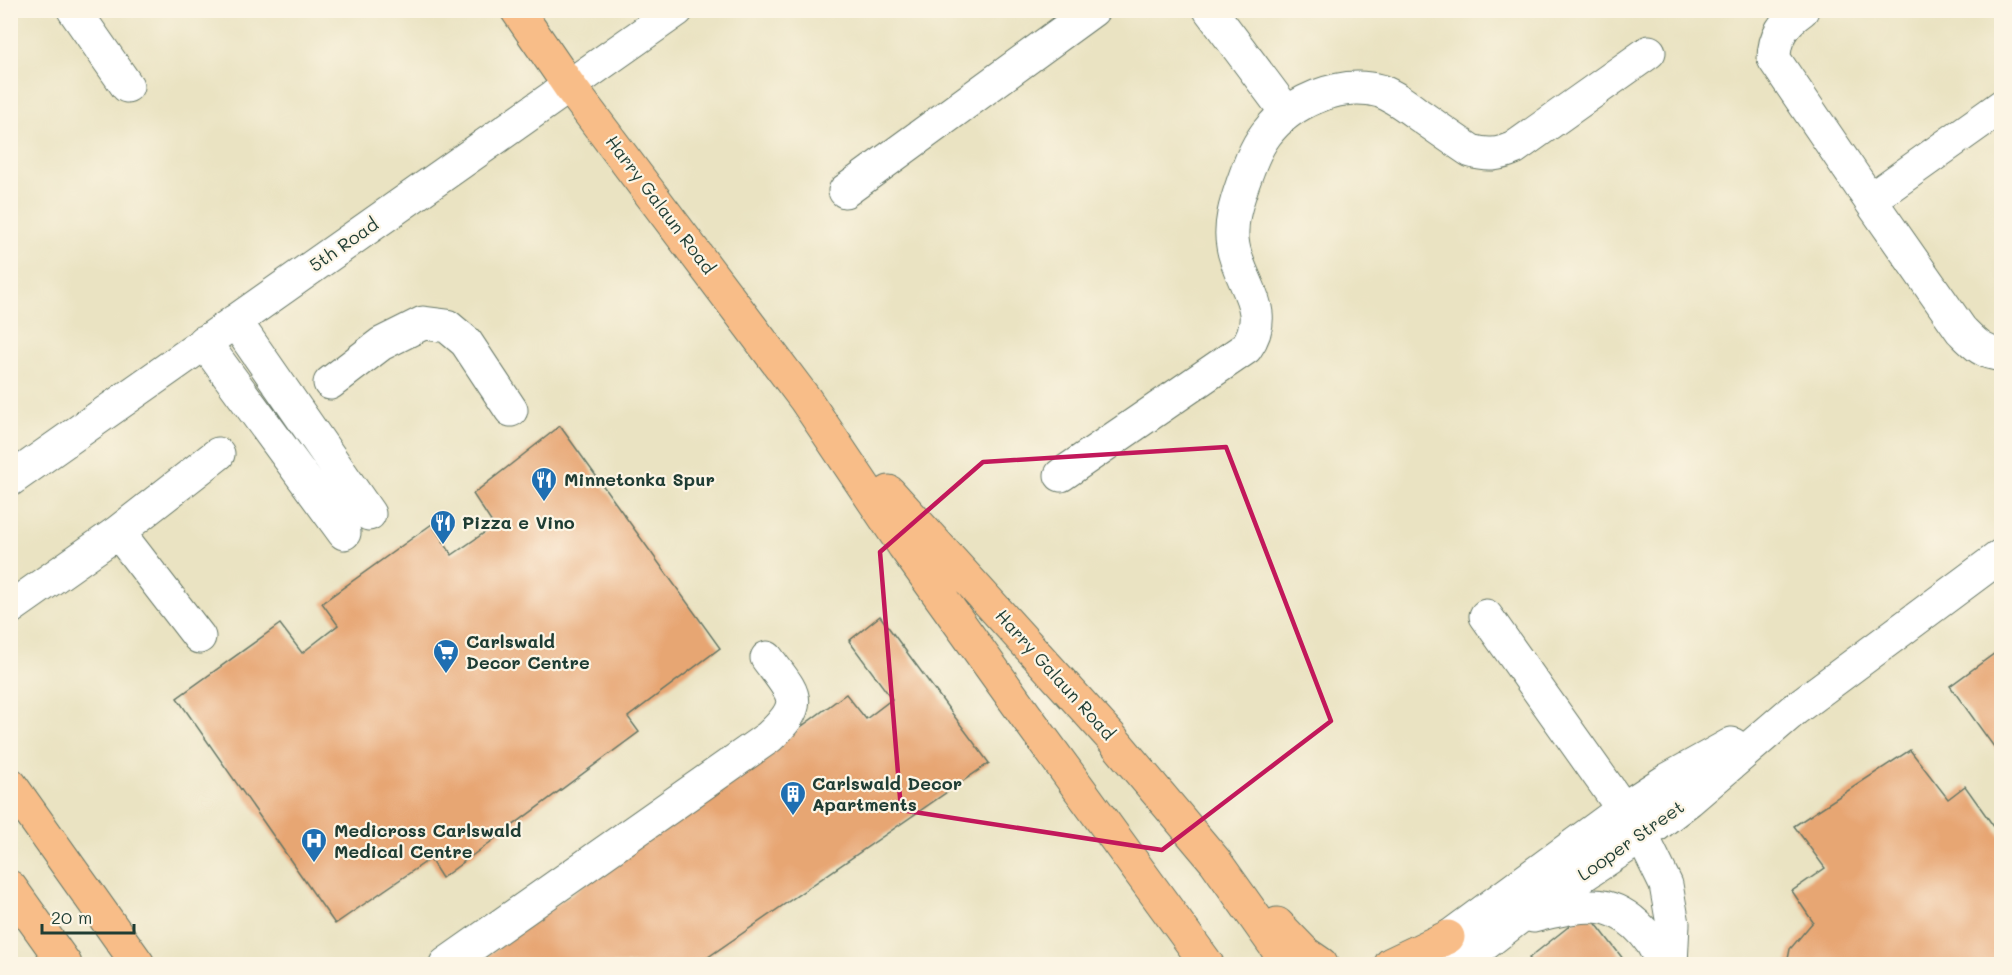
<svg xmlns="http://www.w3.org/2000/svg" width="2012" height="975" font-family="Mali,sans-serif">
<style>
.building{fill:#e7a673}
.lines{fill:none;stroke-linecap:round;stroke-linejoin:round}
.minor-casing{stroke:#676;stroke-width:35}
.major-casing{stroke:#676;stroke-width:35}
.minor{stroke:#fff;stroke-width:33}
.major{stroke:#f8bd88;stroke-width:33}
.marked{fill:none;stroke:#c2185b;stroke-width:4.5;stroke-linejoin:round}
.labels{text-anchor:middle;stroke-width:4.5;stroke-linejoin:round;paint-order:stroke}
.street-label{font-size:18px;fill:#1f3d34;stroke:#fcf5e5}
.poi-label{font-size:18px;font-weight:bold;fill:#1f3d34;stroke:#fcf5e5;text-anchor:start}
</style>
<rect width="100%" height="100%" fill="#fcf5e5"/>
<filter id="ink" filterUnits="userSpaceOnUse"><feTurbulence type="fractalNoise" baseFrequency=".0167" numOctaves="2"/><feDisplacementMap in="SourceGraphic" scale="12" xChannelSelector="R" yChannelSelector="G"/><feConvolveMatrix kernelMatrix="1 2 1 2 8 2 1 2 1" color-interpolation-filters="sRGB"/></filter>
<filter id="wash" filterUnits="userSpaceOnUse"><feTurbulence type="fractalNoise" baseFrequency=".008" numOctaves="4" result="noise"/><feDisplacementMap in="SourceGraphic" scale="24" xChannelSelector="R" yChannelSelector="G"/><feGaussianBlur stdDeviation="1.35" result="paint"/><feColorMatrix in="noise" values="0 0 0 0 0 0 0 0 0 0 0 0 0 0 0 0 0 1.4 0 .05"/><feComposite in="paint" operator="in"/></filter>
<g filter="url(#wash)">
<rect width="100%" height="100%" fill="#eae3c2"/>
<g id="blocks">
<path class="building" d="M560,426L720,648L628,717L639,732L442,878L430,859L335,924L177,698L280,624L302,653L338,625L322,603L432,524L452,555L494,526L473,494Z
M880,616L989,763L698,964H475L846,694L866,719L892,699L849,641Z
M2002,648V758L1950,686Z
M1910,750L1948,799L1965,786L2002,838V964H1787L1790,949L1813,922L1792,891L1825,868L1794,826Z
M1587,912L1627,964H1534L1529,958Z"/>
</g>
</g>
<g filter="url(#ink)">
<use href="#blocks" fill-opacity="0" stroke="#676" stroke-width="1.5"/>
<g class="lines">
<defs>
<path id="minor" d="M74,10L127,86
M1210,10L1287,113
M1802,10C1784,23 1774,36 1774,59L1870,200
M2002,106L1870,200L1961,330C1973,342 1984,355 2002,354
M845,191L1093,10
M235,321L369,514
M204,342L344,533
M330,383L381,344L423,323L447,326L466,342L511,410
M1061,475L1246,348C1273,310 1239,283 1233,246C1229,225 1236,203 1243,183C1249,166 1255,149 1266,134C1290,102 1340,80 1380,91C1394,96 1407,106 1419,115C1436,127 1453,139 1471,151C1488,156 1498,155 1514,148L1649,52
M10,480L677,10
M118,532L199,637
M10,608L118,532L218,454
M1486,616L1642,836L1666,885L1673,924L1671,964
M1533,916C1552,911 1573,906 1594,906C1625,907 1653,936 1662,964
M1426,954L1623,809L1669,779L1732,744
M446,964L769,737C807,701 794,695 767,658
M1459,964L1517,919L1642,836L1689,800L1795,709L2002,555"/>
<path id="major" d="M517,10L570,87L805,399L904,546L1026,716L1207,964
M889,492L1110,736L1215,861L1288,964
M10,784L138,964
M10,887L65,964
M1277,924L1305,953L1321,964
M1391,964L1448,937"/>
</defs>
<use href="#minor" class="minor-casing"/>
<use href="#major" class="major-casing"/>
<use href="#minor" class="minor"/>
<use href="#major" class="major"/>
</g>
</g>
<path class="marked" d="M1226,447L1331,721L1162,850L901,810L880,552L983,462Z"/>
<defs>
<symbol id="restaurant-pin" viewBox="-11 -11 22 30"><path d="M0 17L-7.5 6A9.5 9.5 0 1 1 7.5 6Z" fill="#1f6fb2" stroke="#fcf5e5"/><path d="M-5-6h1v4h1v-4h1v4h1v-4h1v5L-1.5 .5V6h-2V.5L-5-1ZM5-6V6H3V1.5H1.5Q1.5-4 5-6Z" fill="#fff"/></symbol>
<symbol id="supermarket-pin" viewBox="-11 -11 22 30"><path d="M0 17L-7.5 6A9.5 9.5 0 1 1 7.5 6Z" fill="#1f6fb2" stroke="#fcf5e5"/><path d="M-6-5.5h2.5l.6 2H6L4.5 2H-2.5L-4.4-4H-6ZM-1.5 3.2a1.3 1.3 0 1 0 .1 0ZM3 3.2a1.3 1.3 0 1 0 .1 0Z" fill="#fff"/></symbol>
<symbol id="building-pin" viewBox="-11 -11 22 30"><path d="M0 17L-7.5 6A9.5 9.5 0 1 1 7.5 6Z" fill="#1f6fb2" stroke="#fcf5e5"/><path d="M-4-6H4V6H1V3H-1V6H-4ZM-2.5-4.3h1.7v1.8h-1.7ZM.8-4.3h1.7v1.8H.8ZM-2.5-1h1.7V.8h-1.7ZM.8-1h1.7V.8H.8Z" fill="#fff"/></symbol>
<symbol id="hospital-pin" viewBox="-11 -11 22 30"><path d="M0 17L-7.5 6A9.5 9.5 0 1 1 7.5 6Z" fill="#1f6fb2" stroke="#fcf5e5"/><path d="M-5-5h3v3.5h4V-5h3V5h-3V1.5h-4V5h-3Z" fill="#fff"/></symbol>
</defs>
<g fill-rule="evenodd">
<use href="#restaurant-pin" x="529" y="465" width="30" height="40"/>
<use href="#restaurant-pin" x="428" y="508" width="30" height="40"/>
<use href="#supermarket-pin" x="431" y="637" width="30" height="40"/>
<use href="#building-pin" x="778" y="779" width="30" height="40"/>
<use href="#hospital-pin" x="299" y="826" width="30" height="40"/>
</g>
<g class="labels">
<g class="street-label">
<text transform="translate(660 205) rotate(53)" y="6">Harry Galaun Road</text>
<text transform="translate(344 245) rotate(-35)" y="6">5th Road</text>
<text transform="translate(1055 675) rotate(48)" y="6">Harry Galaun Road</text>
<text transform="translate(1631 841) rotate(-35)" y="6">Looper Street</text>
</g>
<g class="poi-label">
<text x="564" y="486">Minnetonka Spur</text>
<text x="462" y="529">Pizza e Vino</text>
<text x="466" y="648">Carlswald<tspan x="466" dy="21">Decor Centre</tspan></text>
<text x="812" y="790">Carlswald Decor<tspan x="812" dy="21">Apartments</tspan></text>
<text x="334" y="837">Medicross Carlswald<tspan x="334" dy="21">Medical Centre</tspan></text>
</g>
</g>
<rect width="2012" height="975" fill="none" stroke="#fcf5e5" stroke-width="36"/>
<path d="M42 924v9h92v-9" fill="none" stroke="#1f3d34" stroke-width="3"/>
<text x="51" y="924" font-size="18" fill="#1f3d34" stroke="#fcf5e5" stroke-width="4.5" paint-order="stroke">20 m</text>
</svg>
